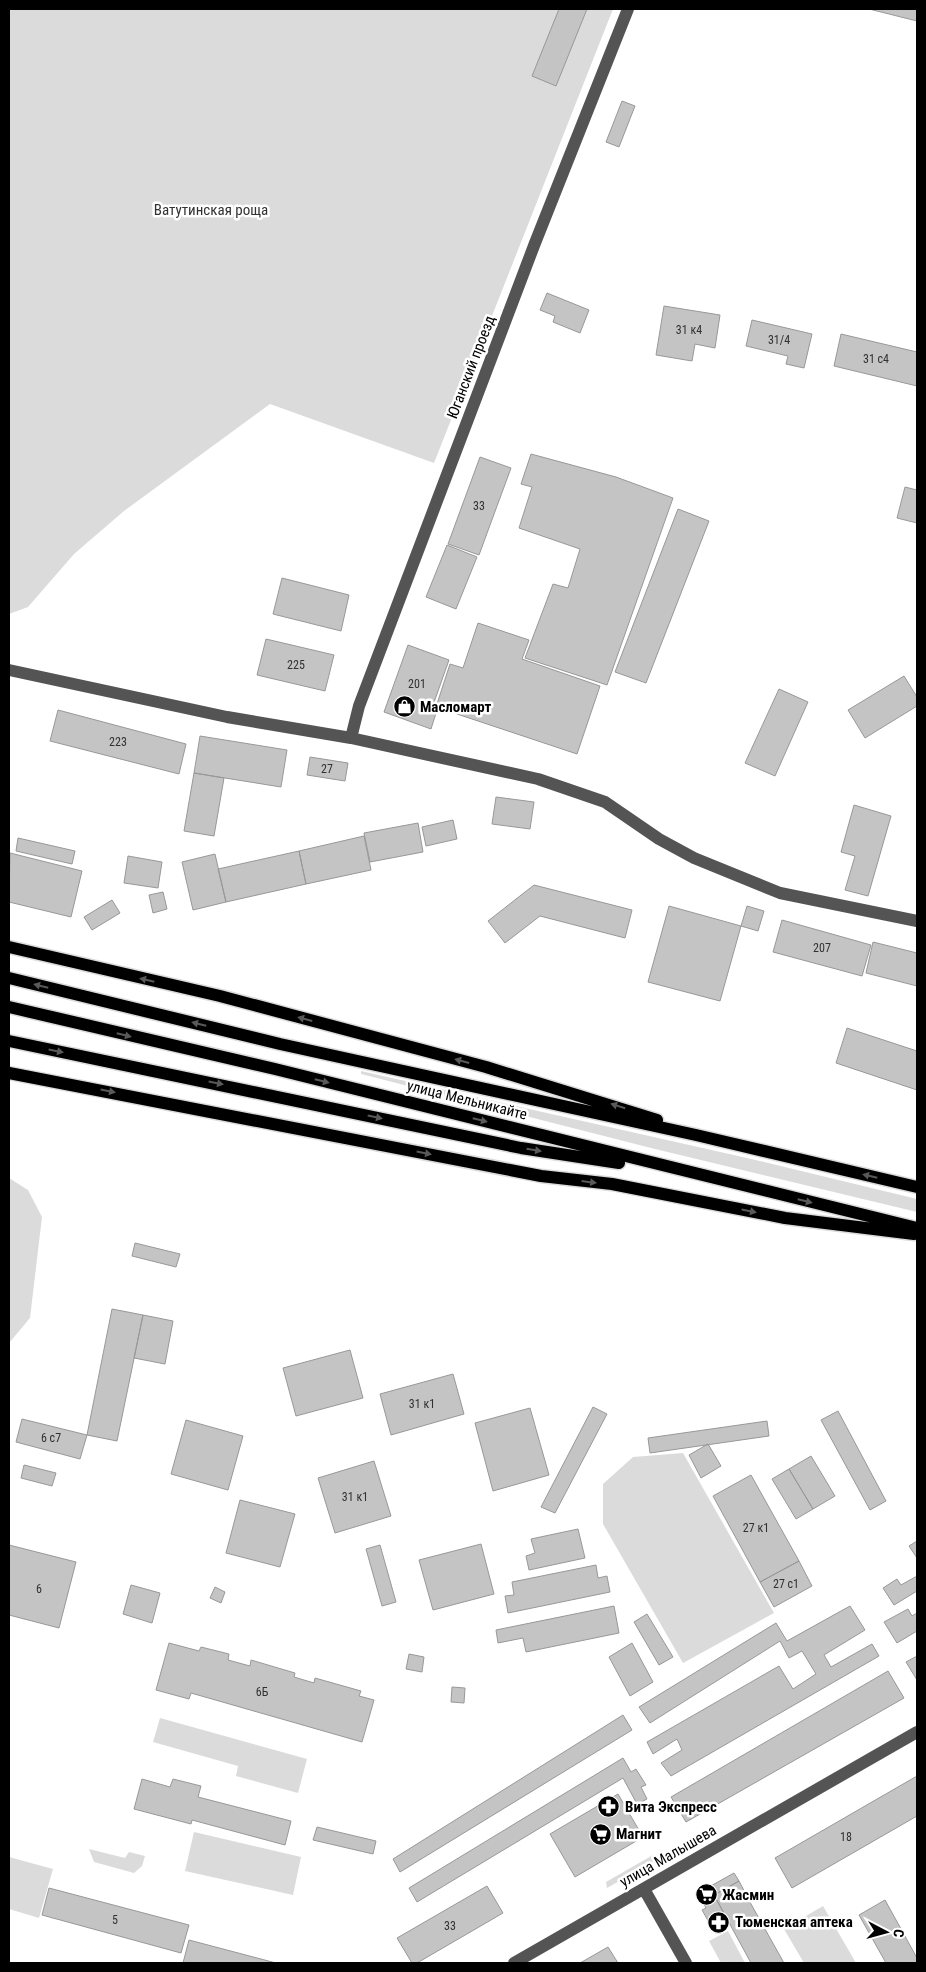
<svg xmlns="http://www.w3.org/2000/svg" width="926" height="1972" font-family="'Roboto Condensed',sans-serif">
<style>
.green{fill:#dbdbdb}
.building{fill:#c4c4c4;stroke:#989898}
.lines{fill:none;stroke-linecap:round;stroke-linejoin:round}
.major-casing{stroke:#dbdbdb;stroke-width:15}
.minor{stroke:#545454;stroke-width:12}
.major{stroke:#000;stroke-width:12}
.oneway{fill:#595959}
.labels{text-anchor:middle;stroke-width:5;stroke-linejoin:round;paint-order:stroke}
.number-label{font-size:12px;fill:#313131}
.park-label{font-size:15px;fill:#323232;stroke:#fff}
.street-label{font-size:15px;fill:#000;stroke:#fff}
.poi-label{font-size:15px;font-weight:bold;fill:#000;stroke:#fff;text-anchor:start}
</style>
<rect width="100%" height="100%" fill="#fff"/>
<path class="green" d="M9,9H613L434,463L270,404L124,511L74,554L28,607L9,614Z
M361,1071L747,1158L917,1199V1212L651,1148L361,1074Z
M9,1178L28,1190L42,1217L30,1318L9,1343Z
M683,1453L774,1613L683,1663L603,1524V1484L633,1457Z
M160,1718L307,1759L298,1793L236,1776L238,1766L153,1742Z
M194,1832L301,1857L293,1895L185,1871Z
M89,1849L125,1858L129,1852L145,1856L142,1866L134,1873L94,1862Z
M653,1855L658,1859L607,1888L606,1882Z
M9,1857L53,1869L39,1918L9,1909Z
M823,1906L856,1963H804L784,1929Z
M728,1931L745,1963H721L709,1941Z"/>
<path class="building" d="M559,9H587L556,86L532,76Z
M869,9H917V21Z
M622,101L635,106L619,147L606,142Z
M547,293L589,310L580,333L553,322L555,316L540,310Z
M664,306L720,315L715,348L695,344L692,361L656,355Z
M752,320L812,334L804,368L786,364L788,356L746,346Z
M841,334L917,352V386L834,366Z
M531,454L616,477L673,498L607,685L525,658L553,584L568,588L580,549L519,528L532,487L521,484Z
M480,457L511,468L479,555L448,544Z
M905,487L917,490V523L897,518Z
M678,509L709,521L646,683L615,672Z
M447,545L477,557L456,609L426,597Z
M282,578L349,595L341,631L273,614Z
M478,623L529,640L522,659L600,686L577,754L436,707L450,664L463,668Z
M266,639L334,655L325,691L257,675Z
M408,645L449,660L432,708L437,710L431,729L384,712Z
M904,676L917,697V706L865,738L848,710Z
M779,689L808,702L775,776L745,763Z
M58,710L186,744L179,774L50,741Z
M200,736L287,750L281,787L194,773Z
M310,757L348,763L345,781L307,775Z
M194,773L224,778L214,836L184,831Z
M496,797L534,802L530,829L492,824Z
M854,805L891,816L868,896L845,890L855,856L841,852Z
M453,820L457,839L426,846L422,827Z
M418,823L423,852L370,862L364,833Z
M364,836L371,870L306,884L299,851Z
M18,838L75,851L72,864L16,851Z
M299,851L306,884L226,902L218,869Z
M10,853L82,871L71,917L9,902Z
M215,854L226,902L193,910L182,862Z
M128,856L162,862L158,888L124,883Z
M534,885L632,910L625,938L540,916L505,943L488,921Z
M163,892L167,909L153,913L149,895Z
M112,900L120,913L92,930L84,917Z
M669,906L741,926L720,1001L648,982Z
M747,906L764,911L758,931L741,926Z
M782,920L871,945L862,976L773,952Z
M873,942L917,953V986L866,973Z
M847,1028L917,1051V1090L836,1063Z
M135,1243L180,1254L176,1267L132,1256Z
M112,1309L143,1315L117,1441L87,1435Z
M143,1315L173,1321L165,1364L134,1358Z
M350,1350L363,1398L296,1416L283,1368Z
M453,1374L464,1414L391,1435L380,1394Z
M593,1407L607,1414L555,1513L541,1507Z
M530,1408L549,1475L493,1491L475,1423Z
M838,1411L886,1501L870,1510L821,1420Z
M22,1419L87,1435L80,1459L16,1442Z
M186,1420L243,1436L228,1490L171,1474Z
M767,1421L769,1436L650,1453L648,1438Z
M708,1444L721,1466L701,1478L689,1455Z
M811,1456L835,1496L813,1509L789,1469Z
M374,1461L391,1516L335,1533L318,1478Z
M24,1465L56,1473L52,1486L21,1478Z
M789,1469L813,1509L796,1519L772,1479Z
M751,1475L799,1561L760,1582L713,1496Z
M240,1500L295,1514L280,1567L226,1553Z
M578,1529L585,1558L529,1570L526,1556L535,1553L531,1539Z
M917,1541V1558L909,1546Z
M481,1544L494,1594L433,1610L419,1560Z
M9,1545L76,1562L59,1628L9,1615Z
M380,1545L396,1602L382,1606L366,1549Z
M799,1561L812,1586L774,1607L760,1582Z
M596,1565L598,1578L607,1576L610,1592L508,1613L505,1596L514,1595L512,1582Z
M917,1576V1591L894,1605L883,1588L897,1579L901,1585Z
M131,1585L160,1593L152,1623L123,1614Z
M215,1587L225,1592L221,1603L210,1598Z
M614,1606L619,1633L526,1652L523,1638L498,1643L496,1630Z
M850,1606L865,1630L824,1655L831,1667L872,1644L879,1656L671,1776L661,1763L682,1750L677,1739L653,1754L647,1742L779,1666L793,1689L816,1674L802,1651L789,1658L780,1641L650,1723L639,1707L776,1623L787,1641Z
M908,1609L912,1616L917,1613V1631L897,1643L884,1622Z
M647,1614L673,1657L659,1665L634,1622Z
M169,1643L199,1651L201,1647L229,1654L228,1660L250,1666L251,1660L295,1673L294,1677L314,1683L315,1678L361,1691L359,1696L374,1700L362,1742L191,1693L189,1699L156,1690Z
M632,1643L653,1682L630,1696L609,1657Z
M409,1654L424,1657L422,1672L406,1669Z
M917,1656V1680L906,1662Z
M888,1671L904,1698L686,1822L671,1797Z
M452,1687L465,1688L464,1703L451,1702Z
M623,1715L632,1730L400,1872L393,1859Z
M623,1758L631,1772L636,1769L646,1785L641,1787L647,1799L637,1804L623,1778L417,1902L409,1888Z
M917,1776V1816L792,1888L775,1858Z
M142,1779L170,1787L173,1779L201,1786L198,1797L291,1821L285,1845L192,1820L191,1824L134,1809Z
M618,1794L643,1837L575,1877L550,1834Z
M317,1827L376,1841L373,1854L313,1840Z
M734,1873L739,1881L714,1895L730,1924L715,1933L702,1910L706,1908L700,1897V1892Z
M739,1881L751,1904L784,1963H751L714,1895Z
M487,1886L503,1913L417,1963H412L397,1938Z
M49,1888L189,1925L181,1953L42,1915Z
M885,1900L917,1958V1963H886L859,1915Z
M189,1940L276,1963H183Z
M608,1947L618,1963H580Z"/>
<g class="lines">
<defs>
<path id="major" d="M9,947L220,996L486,1067L657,1120
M9,978L280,1044L696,1135L917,1187
M9,1007L275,1069L917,1228
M9,1041L521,1148L619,1163
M9,1073L541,1176L612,1184L785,1218L914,1234"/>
</defs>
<use href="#major" class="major-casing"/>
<path class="minor" d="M9,670L227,717L351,738L538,779L605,802L659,839L694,858L780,893L917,921
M351,738L359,706L535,243L628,9
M644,1889L686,1963
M514,1963L917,1732"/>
<use href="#major" class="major"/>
</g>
<defs><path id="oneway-solid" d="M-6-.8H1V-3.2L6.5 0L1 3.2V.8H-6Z" transform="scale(1.25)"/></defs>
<g class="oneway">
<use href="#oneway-solid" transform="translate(147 980) rotate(-167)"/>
<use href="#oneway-solid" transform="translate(41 986) rotate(-166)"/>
<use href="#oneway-solid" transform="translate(305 1019) rotate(-165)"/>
<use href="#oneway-solid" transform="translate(199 1024) rotate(-166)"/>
<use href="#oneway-solid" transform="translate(124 1035) rotate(14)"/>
<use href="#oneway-solid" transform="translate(56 1051) rotate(11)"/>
<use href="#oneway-solid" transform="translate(462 1061) rotate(-165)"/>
<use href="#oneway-solid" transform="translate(322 1081) rotate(14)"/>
<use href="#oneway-solid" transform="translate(216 1083) rotate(11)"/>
<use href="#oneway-solid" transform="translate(108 1091) rotate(11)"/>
<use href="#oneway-solid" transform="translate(618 1106) rotate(-163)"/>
<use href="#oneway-solid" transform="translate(375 1117) rotate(12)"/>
<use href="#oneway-solid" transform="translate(480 1120) rotate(14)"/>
<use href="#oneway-solid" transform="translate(534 1150) rotate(9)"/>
<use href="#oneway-solid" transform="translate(424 1153) rotate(11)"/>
<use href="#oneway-solid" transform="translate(870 1176) rotate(-167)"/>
<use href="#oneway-solid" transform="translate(589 1182) rotate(7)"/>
<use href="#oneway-solid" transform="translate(805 1201) rotate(14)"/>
<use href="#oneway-solid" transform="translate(749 1211) rotate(11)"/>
</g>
<defs>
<symbol id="shop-disc" viewBox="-11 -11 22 22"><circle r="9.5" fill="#000" stroke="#fff"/><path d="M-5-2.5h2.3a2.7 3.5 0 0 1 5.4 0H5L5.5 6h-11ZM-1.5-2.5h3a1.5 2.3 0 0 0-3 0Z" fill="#fff"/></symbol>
<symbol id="pharmacy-disc" viewBox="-11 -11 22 22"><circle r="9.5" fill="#000" stroke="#fff"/><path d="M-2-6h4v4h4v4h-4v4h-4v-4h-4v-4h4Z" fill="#fff"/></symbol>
<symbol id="supermarket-disc" viewBox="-11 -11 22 22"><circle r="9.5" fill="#000" stroke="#fff"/><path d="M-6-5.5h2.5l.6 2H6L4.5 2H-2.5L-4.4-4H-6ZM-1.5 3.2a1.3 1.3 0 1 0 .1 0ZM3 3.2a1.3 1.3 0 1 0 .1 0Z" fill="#fff"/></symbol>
</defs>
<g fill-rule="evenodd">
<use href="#shop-disc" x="392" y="694" width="25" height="25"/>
<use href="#pharmacy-disc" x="596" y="1794" width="25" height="25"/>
<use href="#supermarket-disc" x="588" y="1822" width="25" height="25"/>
<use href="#supermarket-disc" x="694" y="1882" width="25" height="25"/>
<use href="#pharmacy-disc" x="706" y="1910" width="25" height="25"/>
</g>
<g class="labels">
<g class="number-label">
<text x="689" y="334">31 к4</text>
<text x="779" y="344">31/4</text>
<text x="876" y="363">31 с4</text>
<text x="479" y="510">33</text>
<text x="296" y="669">225</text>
<text x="417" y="688">201</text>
<text x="118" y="746">223</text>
<text x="327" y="773">27</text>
<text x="822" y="952">207</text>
<text x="422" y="1408">31 к1</text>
<text x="51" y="1442">6 с7</text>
<text x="355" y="1501">31 к1</text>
<text x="756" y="1532">27 к1</text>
<text x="786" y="1588">27 с1</text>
<text x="39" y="1593">6</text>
<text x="262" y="1696">6Б</text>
<text x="846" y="1841">18</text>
<text x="115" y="1924">5</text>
<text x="450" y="1930">33</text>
</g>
<g class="park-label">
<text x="211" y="215">Ватутинская роща</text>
</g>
<g class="street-label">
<text transform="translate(471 367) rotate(-69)" y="5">Юганский проезд</text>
<text transform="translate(467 1100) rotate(14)" y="5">улица Мельникайте</text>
<text transform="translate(668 1856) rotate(-30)" y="5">улица Малышева</text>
</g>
<g class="poi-label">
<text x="420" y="712">Масломарт</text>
<text x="625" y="1812">Вита Экспресс</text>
<text x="616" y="1839">Магнит</text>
<text x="722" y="1900">Жасмин</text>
<text x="735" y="1927">Тюменская аптека</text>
</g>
</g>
<rect width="926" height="1972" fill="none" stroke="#000000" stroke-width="20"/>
<g transform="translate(886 1932) rotate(96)" stroke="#ffffff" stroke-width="4" paint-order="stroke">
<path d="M0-4L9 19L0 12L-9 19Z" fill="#000000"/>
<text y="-8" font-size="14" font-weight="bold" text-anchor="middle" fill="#000000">С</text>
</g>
</svg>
